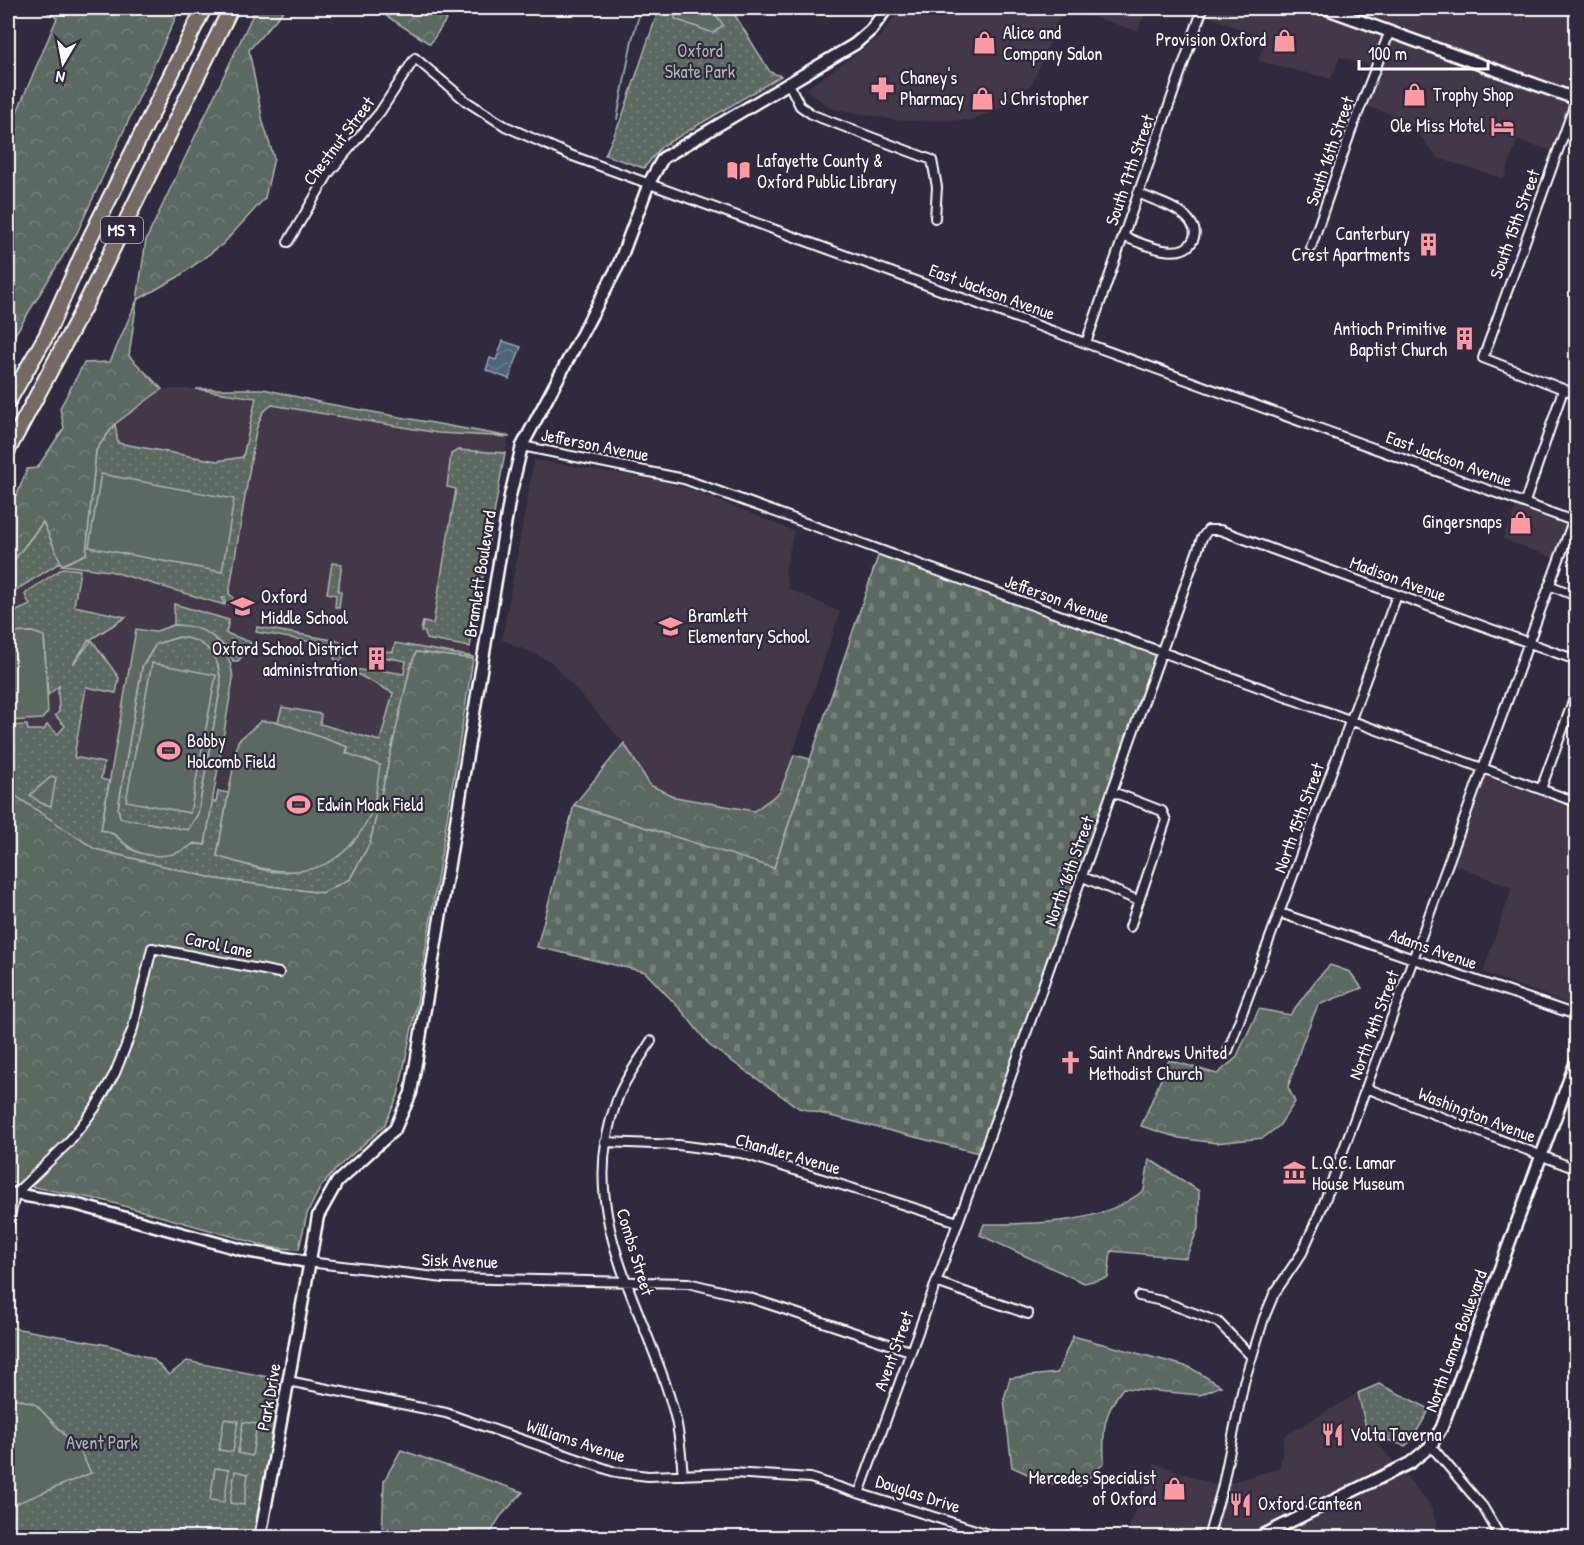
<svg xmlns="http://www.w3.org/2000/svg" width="1584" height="1545" font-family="'Patrick Hand',sans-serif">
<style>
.built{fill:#423946}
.grass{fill:url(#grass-dots);stroke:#adb4b0;stroke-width:1.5}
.forest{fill:url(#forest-crowns);stroke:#adb4b0;stroke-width:1.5}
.cemetery{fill:url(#cemetery-stones);stroke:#adb4b0;stroke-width:1.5}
.pitch{fill:#5b6960;stroke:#adb4b0;stroke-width:1.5;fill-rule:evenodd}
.water{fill:url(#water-waves);stroke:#95a3ae;stroke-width:1.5}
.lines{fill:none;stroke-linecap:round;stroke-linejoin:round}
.stream{stroke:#95a3ae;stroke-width:2}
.street-casing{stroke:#fff;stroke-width:12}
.secondary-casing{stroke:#fff;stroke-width:15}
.highway-casing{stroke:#fff;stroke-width:18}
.street{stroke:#2f2a3d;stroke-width:8}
.secondary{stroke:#2f2a3d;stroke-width:10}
.highway{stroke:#756964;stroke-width:14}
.labels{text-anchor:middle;stroke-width:4.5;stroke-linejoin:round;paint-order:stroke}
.shield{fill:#2f2a3d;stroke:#c1bfc5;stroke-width:1.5}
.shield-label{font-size:16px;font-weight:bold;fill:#fff}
.poi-label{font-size:18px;fill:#fff;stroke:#2f2a3d;text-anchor:start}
.park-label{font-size:18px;fill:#adb4b0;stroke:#2f2a3d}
.street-label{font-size:18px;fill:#fff;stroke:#2f2a3d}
</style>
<defs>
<pattern id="grass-dots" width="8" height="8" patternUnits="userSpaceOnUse" patternTransform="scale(1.5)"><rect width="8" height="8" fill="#5b6960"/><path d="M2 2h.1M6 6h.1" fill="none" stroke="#748078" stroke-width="1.8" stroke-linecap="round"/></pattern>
<pattern id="forest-crowns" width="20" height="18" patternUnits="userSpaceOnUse" patternTransform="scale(1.5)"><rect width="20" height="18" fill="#5b6960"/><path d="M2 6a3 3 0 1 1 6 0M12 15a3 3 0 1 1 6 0" fill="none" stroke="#748078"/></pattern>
<pattern id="cemetery-stones" width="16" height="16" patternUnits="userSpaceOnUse" patternTransform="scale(1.5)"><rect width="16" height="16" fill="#5b6960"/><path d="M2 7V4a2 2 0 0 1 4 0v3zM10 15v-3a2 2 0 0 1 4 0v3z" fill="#748078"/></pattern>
<pattern id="water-waves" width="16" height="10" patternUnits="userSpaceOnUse" patternTransform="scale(1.5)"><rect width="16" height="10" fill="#4e6578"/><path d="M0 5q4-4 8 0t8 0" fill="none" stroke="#697c8c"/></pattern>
</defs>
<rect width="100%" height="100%" fill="#2f2a3d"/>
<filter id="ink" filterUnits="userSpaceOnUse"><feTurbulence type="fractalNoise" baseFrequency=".0167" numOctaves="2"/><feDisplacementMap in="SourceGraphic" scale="12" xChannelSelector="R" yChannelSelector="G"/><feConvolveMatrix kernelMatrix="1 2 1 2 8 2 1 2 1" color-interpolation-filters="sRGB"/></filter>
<g filter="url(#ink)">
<path class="built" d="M901,8H1147L1138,31L1064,8L1032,84L998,110L970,120L901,121L830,108L806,89L879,38Z
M1187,8H1576V84L1553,151L1517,140L1504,179L1438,158L1406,119L1363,105L1381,68L1340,57L1331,79L1258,61L1266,39Z
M162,389H264L398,417L509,434L467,671L410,670L392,750L322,893L8,791V568L115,424Z
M534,460L658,480L692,490L794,531L785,569L788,588L840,612L780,792L754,811L675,797L650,785L624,743L550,661L502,640Z
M1516,506L1568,525L1556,559L1503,539Z
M1484,776L1576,809V1007L1483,972L1512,888L1453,864Z
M1358,1393L1367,1431L1429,1503L1437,1524L1438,1537L1138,1538L1129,1527L1155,1463L1218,1486L1280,1468L1284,1436Z"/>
<path class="grass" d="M659,8H737L733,12L770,72L781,76L661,147L644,168L605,155L622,117Z
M196,389H264L323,403L510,437L438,433L272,405L263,412L256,430L229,594L233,597L231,604H225V597L222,598L224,605L110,571L62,565L86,554L96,450L115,424L118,443L217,461L243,457L256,398Z
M458,450L505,453L470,647L426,639L425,632L421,631L423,622L433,624L456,489L447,487L451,454Z
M43,522L61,562L8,595V568Z
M332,563L342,564L338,591L341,592L339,608L335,607L336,595L327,593Z
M63,568L80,570L74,606L126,617L88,641L73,664L92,640L119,678L116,693L86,687L74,757L104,763L101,779L109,781L101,830C122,833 125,852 145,854C165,856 184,841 205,845L212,802H216L218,791L229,793L217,855C264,871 280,880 328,862L348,747L278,722L282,707L321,714L320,724L380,741L393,693L355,673L354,669L372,672L373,669L404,674L406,661L384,657V651L393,652L395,643L473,657V659L416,652L410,669L370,843L350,879L322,893L216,879L94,849L8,791V726L27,725L28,730H44L47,725L58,734L65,726L55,715L59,712L58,690L60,685L48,695L44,636L32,632L8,633V615L30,605L25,595L27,592Z
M174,604L229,620L226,633L250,642L251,645L238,661H233C227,641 198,625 174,625Z
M257,627L344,642L346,655L340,661L334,659L335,646L256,632Z
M179,637C208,639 220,657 221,685L198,814L188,830L120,818L118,808L142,667L156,644Z
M8,1327L108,1345L153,1359L169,1375L187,1361L288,1381L255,1537L8,1538Z
M1379,1384L1430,1409L1411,1441L1405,1446L1370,1434L1367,1431L1358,1393Z"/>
<path class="forest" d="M40,8H180L77,233L8,346V133L57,18Z
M256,8H286L249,50L263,122L274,158L265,198L223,244L178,277L137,300L129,356L162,389L115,424L96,450L86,554L62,565L43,522L8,568V496L17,495L27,469L37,468L64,428L60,408L84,363L110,362L137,300L146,240Z
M374,8H454L430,44Z
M416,652L473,659L417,1003L398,1096L384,1126L338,1167L320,1188L307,1214L299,1249L274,1248L106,1201L8,1182V791L95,849L216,879L322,893L350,879L370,843L410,669Z
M624,743L650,785L675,797L754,811L780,792L794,755L810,759L774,869L574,805Z
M1330,965L1350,972L1362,988L1318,1005L1303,1041L1288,1087L1295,1102L1279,1126L1263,1138L1216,1143L1179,1138L1141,1126L1169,1060L1217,1074L1236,1058L1259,1009L1290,1015L1316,980Z
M1149,1159L1199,1191V1226L1186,1258L1111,1251L1108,1278L1084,1283L980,1235L984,1224C1037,1224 1101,1225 1144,1190Z
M1073,1336L1189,1367L1221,1386L1200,1395L1123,1388C1102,1415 1103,1431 1104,1463L1080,1486L1047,1483L1012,1467L1004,1399L1010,1378L1057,1373Z
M401,1450L523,1492L500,1517L488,1537H382L384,1481Z"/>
<path class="cemetery" d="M880,550L1163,654L983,1154L799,1108L710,1046L683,1012L645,972L537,947L574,805L774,868Z"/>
<path class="pitch" d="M671,8C697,7 709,0 723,25L713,33L675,19L676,12Z
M101,474L234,499L222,572L89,547Z
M173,625C209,625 230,644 233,679L205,845L194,843C176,858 147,861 128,846C116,837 117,833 101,830L136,629L154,632ZM179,637C208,639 220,657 221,685L198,814L188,830L120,818L118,808L142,667L156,644Z
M32,632L44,636L48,712L42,719L8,721V633Z
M152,663L216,675L190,813L126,801Z
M261,721L278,722L348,747L346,753L380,765C377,782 376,804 368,819C334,887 278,876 217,856L238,741Z
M52,776L56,778L51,806L41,803L30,795Z
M8,1396L35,1404L80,1451L91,1473L8,1507Z
M224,1419L238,1421L233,1452L219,1450Z
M243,1422L257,1424L252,1456L238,1453Z
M215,1468L229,1470L224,1502L210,1500Z
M235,1471L248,1474L244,1505L230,1503Z"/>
<path class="water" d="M503,341L521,347L509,379L486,370L490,358L496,360Z"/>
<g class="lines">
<path class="stream" d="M617,119L632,40L641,8"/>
<defs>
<path id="street" d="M788,82L800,106L813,115L932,160L937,187L935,218
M1576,101L1483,358L1576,394
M1123,236C1139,243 1182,263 1193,240C1197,232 1194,226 1188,219C1176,206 1154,201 1138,193
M288,242L329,173L380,112L415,58L466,101L505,126L570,155L1576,522
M1311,247L1351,131L1390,31
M1086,343L1203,8
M522,446L684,479L1576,802
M1525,502L1563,390
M1549,585L1576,596
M1541,789L1576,693
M1113,792L1162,811L1166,820L1130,927
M1083,877L1139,901
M1280,913L1576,1015
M651,1041C640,1060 624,1079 617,1100C573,1217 647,1307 675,1416C680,1435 681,1456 683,1475
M1228,1051L1397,595
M1366,1088L1576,1169
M605,1142L678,1145L741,1153L958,1222
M8,1227L15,1194L68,1143L95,1108L115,1073L133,1028L152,948L279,973
M308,1262L444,1278L688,1283L750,1298L910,1351
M936,1282L1028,1314
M1139,1296L1162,1301L1218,1322L1252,1357
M288,1381L446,1413L615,1472L648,1476L733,1473L810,1478L1001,1538
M1431,1446L1483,1507L1501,1538
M860,1491L995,1121L1202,538L1208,530H1220L1269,548L1576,660
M1208,1538L1222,1489L1244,1382L1264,1318L1274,1294L1302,1253L1324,1203L1573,521"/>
<path id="secondary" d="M1324,8L1576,99
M8,1193L75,1204L246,1251L308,1262
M260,1538L318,1216L337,1182L395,1129L411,1093L510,496L522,446L618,266L649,183L663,158L855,44L871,30L887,8
M1257,1538L1410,1463L1431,1446L1442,1427L1576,1061"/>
<path id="highway" d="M8,402L46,336L88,242L204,8
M8,450L83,309L231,8"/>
</defs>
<use href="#street" class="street-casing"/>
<use href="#secondary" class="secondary-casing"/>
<use href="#highway" class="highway-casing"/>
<use href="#street" class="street"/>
<use href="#secondary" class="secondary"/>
<use href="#highway" class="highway"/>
</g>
</g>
<defs>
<symbol id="shop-bare" viewBox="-9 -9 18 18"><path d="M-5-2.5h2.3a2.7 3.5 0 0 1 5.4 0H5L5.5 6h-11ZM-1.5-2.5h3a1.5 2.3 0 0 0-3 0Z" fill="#ff9aa2" stroke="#2f2a3d" stroke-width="2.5" paint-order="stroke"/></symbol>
<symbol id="pharmacy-bare" viewBox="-9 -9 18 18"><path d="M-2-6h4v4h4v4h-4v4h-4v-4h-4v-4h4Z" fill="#ff9aa2" stroke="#2f2a3d" stroke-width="2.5" paint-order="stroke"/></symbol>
<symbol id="hotel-bare" viewBox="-9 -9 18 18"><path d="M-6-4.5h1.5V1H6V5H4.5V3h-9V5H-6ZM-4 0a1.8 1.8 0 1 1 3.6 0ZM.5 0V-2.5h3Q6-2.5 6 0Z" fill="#ff9aa2" stroke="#2f2a3d" stroke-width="2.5" paint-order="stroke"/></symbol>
<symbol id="library-bare" viewBox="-9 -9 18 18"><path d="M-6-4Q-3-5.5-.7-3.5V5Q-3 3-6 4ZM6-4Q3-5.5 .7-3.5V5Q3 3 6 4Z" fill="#ff9aa2" stroke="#2f2a3d" stroke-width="2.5" paint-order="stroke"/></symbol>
<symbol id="building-bare" viewBox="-9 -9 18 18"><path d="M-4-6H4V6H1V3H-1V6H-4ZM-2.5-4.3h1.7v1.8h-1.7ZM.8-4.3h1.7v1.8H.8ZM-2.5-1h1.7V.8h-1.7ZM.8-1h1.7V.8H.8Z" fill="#ff9aa2" stroke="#2f2a3d" stroke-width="2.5" paint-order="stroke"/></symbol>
<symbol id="school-bare" viewBox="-9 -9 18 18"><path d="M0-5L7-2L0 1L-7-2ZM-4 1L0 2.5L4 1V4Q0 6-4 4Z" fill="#ff9aa2" stroke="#2f2a3d" stroke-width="2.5" paint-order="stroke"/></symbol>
<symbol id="stadium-bare" viewBox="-9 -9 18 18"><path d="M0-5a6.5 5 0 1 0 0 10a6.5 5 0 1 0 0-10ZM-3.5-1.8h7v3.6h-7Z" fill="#ff9aa2" stroke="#2f2a3d" stroke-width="2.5" paint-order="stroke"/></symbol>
<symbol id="church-bare" viewBox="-9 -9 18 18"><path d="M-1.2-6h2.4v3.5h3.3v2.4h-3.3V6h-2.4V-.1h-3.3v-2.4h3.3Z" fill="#ff9aa2" stroke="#2f2a3d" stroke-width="2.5" paint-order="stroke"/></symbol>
<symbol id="museum-bare" viewBox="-9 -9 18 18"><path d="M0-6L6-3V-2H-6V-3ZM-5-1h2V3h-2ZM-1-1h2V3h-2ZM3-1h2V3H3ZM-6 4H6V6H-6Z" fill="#ff9aa2" stroke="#2f2a3d" stroke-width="2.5" paint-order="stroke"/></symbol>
<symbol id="restaurant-bare" viewBox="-9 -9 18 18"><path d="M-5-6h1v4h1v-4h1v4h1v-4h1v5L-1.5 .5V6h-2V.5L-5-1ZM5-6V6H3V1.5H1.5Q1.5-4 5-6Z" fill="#ff9aa2" stroke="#2f2a3d" stroke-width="2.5" paint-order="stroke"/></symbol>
</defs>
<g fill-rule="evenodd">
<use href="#shop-bare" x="1268" y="24" width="33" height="33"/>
<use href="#shop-bare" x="968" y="26" width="33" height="33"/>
<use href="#pharmacy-bare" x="866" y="72" width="33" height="33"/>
<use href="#shop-bare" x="1398" y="78" width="33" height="33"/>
<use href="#shop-bare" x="966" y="82" width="33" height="33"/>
<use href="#hotel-bare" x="1486" y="110" width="33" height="33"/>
<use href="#library-bare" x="722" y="154" width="33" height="33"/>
<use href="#building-bare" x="1412" y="228" width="33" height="33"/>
<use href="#building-bare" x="1448" y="322" width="33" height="33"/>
<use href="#shop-bare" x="1504" y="506" width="33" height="33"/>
<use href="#school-bare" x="226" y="590" width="33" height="33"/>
<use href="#school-bare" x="654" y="610" width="33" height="33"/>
<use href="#building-bare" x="360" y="642" width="33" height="33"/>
<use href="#stadium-bare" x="152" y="734" width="33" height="33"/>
<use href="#stadium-bare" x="282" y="788" width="33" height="33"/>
<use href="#church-bare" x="1054" y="1046" width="33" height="33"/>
<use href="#museum-bare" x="1278" y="1156" width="33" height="33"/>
<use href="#restaurant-bare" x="1316" y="1418" width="33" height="33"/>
<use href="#shop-bare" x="1158" y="1472" width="33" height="33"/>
<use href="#restaurant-bare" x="1224" y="1488" width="33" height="33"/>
</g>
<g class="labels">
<rect class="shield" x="101" y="217" width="42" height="26" rx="4.5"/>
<g class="shield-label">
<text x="122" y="236">MS 7</text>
</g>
<g class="poi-label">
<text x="1003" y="39">Alice and<tspan x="1003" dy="21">Company Salon</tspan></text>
<text x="1266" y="46" text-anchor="end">Provision Oxford</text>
<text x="900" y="84">Chaney's<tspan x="900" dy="21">Pharmacy</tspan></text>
<text x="1433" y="101">Trophy Shop</text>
<text x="1000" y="105">J Christopher</text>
<text x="1485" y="132" text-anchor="end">Ole Miss Motel</text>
<text x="757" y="167">Lafayette County &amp;<tspan x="757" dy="21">Oxford Public Library</tspan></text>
<text x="1410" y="240" text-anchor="end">Canterbury<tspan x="1410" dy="21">Crest Apartments</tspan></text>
<text x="1447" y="335" text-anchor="end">Antioch Primitive<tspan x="1447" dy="21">Baptist Church</tspan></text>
<text x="1502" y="528" text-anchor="end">Gingersnaps</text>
<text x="261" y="603">Oxford<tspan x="261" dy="21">Middle School</tspan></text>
<text x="688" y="622">Bramlett<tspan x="688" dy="21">Elementary School</tspan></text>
<text x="358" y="655" text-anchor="end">Oxford School District<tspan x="358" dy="21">administration</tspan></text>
<text x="187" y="747">Bobby<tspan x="187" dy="21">Holcomb Field</tspan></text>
<text x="317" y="811">Edwin Moak Field</text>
<text x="1089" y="1059">Saint Andrews United<tspan x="1089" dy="21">Methodist Church</tspan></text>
<text x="1312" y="1169">L.Q.C. Lamar<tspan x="1312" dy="21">House Museum</tspan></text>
<text x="1350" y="1441">Volta Taverna</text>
<text x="1156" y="1484" text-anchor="end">Mercedes Specialist<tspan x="1156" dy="21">of Oxford</tspan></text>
<text x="1258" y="1510">Oxford Canteen</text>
</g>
<g class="park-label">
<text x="700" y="57">Oxford<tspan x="700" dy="21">Skate Park</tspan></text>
<text x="102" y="1449">Avent Park</text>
</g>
<g class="street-label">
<text transform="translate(339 141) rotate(-53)" y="6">Chestnut Street</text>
<text transform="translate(1330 151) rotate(-71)" y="6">South 16th Street</text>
<text transform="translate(1130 170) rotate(-71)" y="6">South 17th Street</text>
<text transform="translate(1515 224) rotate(-70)" y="6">South 15th Street</text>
<text transform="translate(992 292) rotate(20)" y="6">East Jackson Avenue</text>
<text transform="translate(595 445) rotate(11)" y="6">Jefferson Avenue</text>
<text transform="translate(1449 459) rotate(20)" y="6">East Jackson Avenue</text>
<text transform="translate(480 574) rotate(-81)" y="6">Bramlett Boulevard</text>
<text transform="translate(1398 579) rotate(20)" y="6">Madison Avenue</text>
<text transform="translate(1057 599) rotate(20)" y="6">Jefferson Avenue</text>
<text transform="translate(1299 818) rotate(-70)" y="6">North 15th Street</text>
<text transform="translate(1069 871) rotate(-70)" y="6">North 16th Street</text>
<text transform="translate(219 945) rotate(12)" y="6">Carol Lane</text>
<text transform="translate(1433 949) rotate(19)" y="6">Adams Avenue</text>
<text transform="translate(1374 1025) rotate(-70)" y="6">North 14th Street</text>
<text transform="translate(1477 1115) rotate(21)" y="6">Washington Avenue</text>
<text transform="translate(788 1154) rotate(16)" y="6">Chandler Avenue</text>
<text transform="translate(635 1252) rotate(73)" y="6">Combs Street</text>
<text transform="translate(460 1261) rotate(2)" y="6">Sisk Avenue</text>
<text transform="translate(1456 1341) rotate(-70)" y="6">North Lamar Boulevard</text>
<text transform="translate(894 1351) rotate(-70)" y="6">Avent Street</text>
<text transform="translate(269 1397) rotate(-80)" y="6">Park Drive</text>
<text transform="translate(576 1441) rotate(18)" y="6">Williams Avenue</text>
<text transform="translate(918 1494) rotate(18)" y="6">Douglas Drive</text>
</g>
</g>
<rect width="1584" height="1545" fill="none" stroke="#2f2a3d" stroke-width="30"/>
<rect x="15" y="15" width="1554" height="1515" fill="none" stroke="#fff" stroke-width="2" filter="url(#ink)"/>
<g transform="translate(63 63) rotate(190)" stroke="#2f2a3d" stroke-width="4.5" paint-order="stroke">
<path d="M0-4.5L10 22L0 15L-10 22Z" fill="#ffffff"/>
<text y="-9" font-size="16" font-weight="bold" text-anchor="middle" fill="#ffffff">N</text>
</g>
<path d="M1359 60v9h129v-9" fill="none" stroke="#ffffff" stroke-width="3"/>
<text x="1368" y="60" font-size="18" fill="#ffffff" stroke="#2f2a3d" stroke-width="4.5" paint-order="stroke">100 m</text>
</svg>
